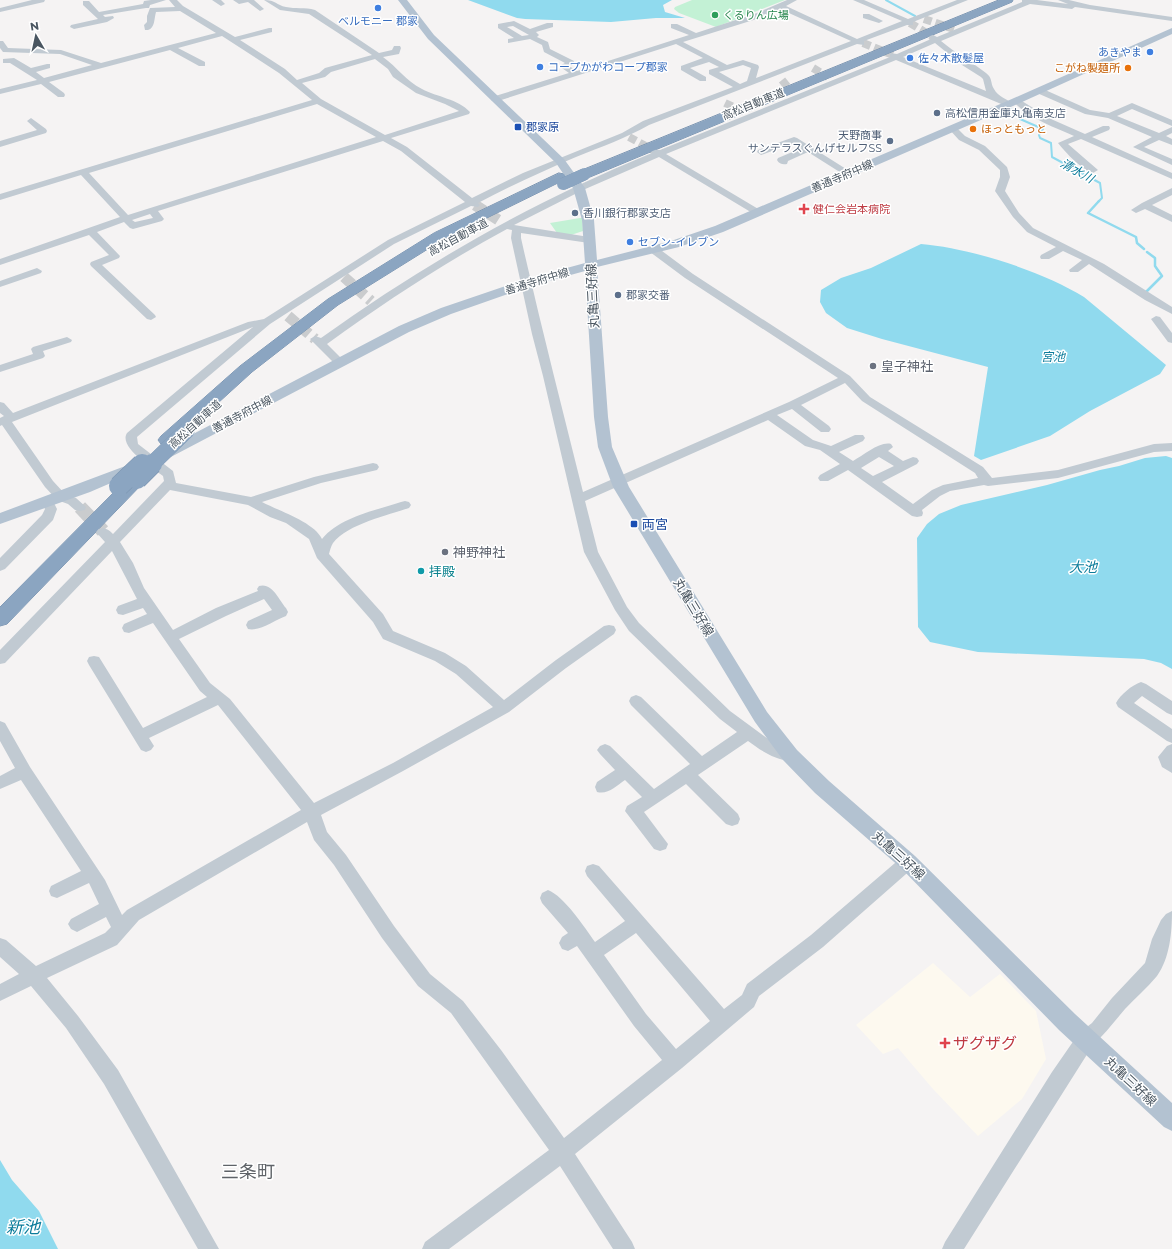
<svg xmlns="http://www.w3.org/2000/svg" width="1172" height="1249" font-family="Montserrat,'Noto Sans JP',sans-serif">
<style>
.commercial{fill:#fdf9ef}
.green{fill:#c3f1d5}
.water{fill:#90daee}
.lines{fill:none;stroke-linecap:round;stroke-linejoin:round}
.stream-far1{stroke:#90daee;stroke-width:2}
.stream{stroke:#90daee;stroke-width:2.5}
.minor-tunnel-far2{stroke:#caccce;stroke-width:8;stroke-dasharray:8 4;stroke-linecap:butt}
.minor-tunnel-far1{stroke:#caccce;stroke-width:11;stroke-dasharray:11 5.5;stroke-linecap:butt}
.minor-tunnel{stroke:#caccce;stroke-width:14;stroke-dasharray:14 7;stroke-linecap:butt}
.highway-casing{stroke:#7690ad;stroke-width:1}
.minor{fill:#c1cad2;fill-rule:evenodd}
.major{fill:#b3c2d1;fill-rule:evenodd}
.highway{fill:#8ba5c1;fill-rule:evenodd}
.highway-bridge-far2-casing{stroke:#7690ad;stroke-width:12;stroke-linecap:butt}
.highway-bridge-far1-casing{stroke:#7690ad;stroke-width:16;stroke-linecap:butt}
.highway-bridge-casing{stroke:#7690ad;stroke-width:21;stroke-linecap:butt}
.highway-bridge-far2{stroke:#8ba5c1;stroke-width:12}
.highway-bridge-far1{stroke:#8ba5c1;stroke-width:16}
.highway-bridge{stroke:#8ba5c1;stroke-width:20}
.shop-dot{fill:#3f7fe0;stroke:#fff;stroke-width:1.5}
.leisure-dot{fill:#2e9e5b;stroke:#fff;stroke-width:1.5}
.food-dot{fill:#e8710a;stroke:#fff;stroke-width:1.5}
.service-dot{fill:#5c6f8a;stroke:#fff;stroke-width:1.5}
.transit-dot{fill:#1a4fb4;stroke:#fff;stroke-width:1.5}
.health-dot{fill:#e0444e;stroke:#fff;stroke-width:1.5}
.worship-dot{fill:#6b7280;stroke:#fff;stroke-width:1.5}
.culture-dot{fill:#0f9aa8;stroke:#fff;stroke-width:1.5}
.labels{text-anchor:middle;stroke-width:3;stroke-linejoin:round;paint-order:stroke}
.far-leisure-label{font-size:11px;fill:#27864d;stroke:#fff;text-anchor:start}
.far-shop-label{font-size:11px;fill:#366cbe;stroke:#fff;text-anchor:start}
.far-food-label{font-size:11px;fill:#c56008;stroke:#fff;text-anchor:end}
.far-street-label{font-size:11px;fill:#4a5661;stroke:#fff}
.far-service-label{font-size:11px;fill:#4e5e75;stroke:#fff;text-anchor:start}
.far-transit-label{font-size:11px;fill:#164399;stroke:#fff;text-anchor:start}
.far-health-label{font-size:11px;fill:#be3a42;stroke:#fff;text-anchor:start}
.far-water-label{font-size:12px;font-style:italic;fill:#0c7c9b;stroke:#fff}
.street-label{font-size:13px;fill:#4a5661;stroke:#fff}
.worship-label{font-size:13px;fill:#5b616d;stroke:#fff;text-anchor:start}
.transit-label{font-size:13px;fill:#164399;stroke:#fff;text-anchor:start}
.culture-label{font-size:13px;fill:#0d838f;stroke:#fff;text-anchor:start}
.water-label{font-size:14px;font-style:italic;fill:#0c7c9b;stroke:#fff}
.near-health-label{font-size:16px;fill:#be3a42;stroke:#fff;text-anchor:start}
.near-water-label{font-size:17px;font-style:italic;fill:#0c7c9b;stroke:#fff}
.near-quarter-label{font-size:18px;fill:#5f6368;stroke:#fff}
</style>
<rect width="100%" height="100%" fill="#f5f3f3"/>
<path class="commercial" d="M933,963L970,997L1000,974L1036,1011L1046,1059L1022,1099L978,1136L933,1089L898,1048L883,1054L856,1025Z"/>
<path class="green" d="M692,0H785L716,27L679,13L674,9L675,7Z
M580,218H582L583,231L571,235L557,233L550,223Z"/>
<path class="water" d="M468,0H672L663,5L665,12L685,18H656L611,22L525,19L517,18Z
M921,244C970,248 1042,271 1084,297L1166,365L1160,374L1090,411L1050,436L981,460L974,456L988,367L882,339L847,328L826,313L820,302L821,290L841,278L871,268Z
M1166,456L1172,458V669L1161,663L1144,659L978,652L930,642L918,627L917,538L927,524L939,514L961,505L1047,485L1100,470L1119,466L1145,458Z
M0,1160L12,1180L39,1211L58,1249H0Z"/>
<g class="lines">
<path class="stream-far1" d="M886,0L915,16
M1010,108L1020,119L1043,129L1039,135L1040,138L1051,143L1052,157L1100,183L1102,198L1098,202"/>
<path class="stream" d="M1099,201L1088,213L1136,237L1137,243L1144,249
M1145,293L1162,276L1155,266V258L1147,252"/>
<path class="minor-tunnel-far2" d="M924,19L954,29
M910,23L933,37
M863,43L893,55
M813,68L828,77
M782,80L791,91
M725,103L742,111
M629,137L655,151"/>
<path class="minor-tunnel-far1" d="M475,205L500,221
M344,277L371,301
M288,316L315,339"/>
<path class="minor-tunnel" d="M80,507L103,531"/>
<defs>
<path id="highway" d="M999,0H1013L1012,2L590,177H580L578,174L580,171Z
M559,173L564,174L566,177L564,180L444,239L338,305L252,372L173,444L167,445L161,444L158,440L161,436L240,366L328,299L434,233Z
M137,473L143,475L146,479L143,483L7,624L0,626V607L131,475Z"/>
</defs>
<use href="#highway" class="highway-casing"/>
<path class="minor" d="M32,0H45L44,2L0,12V8Z
M151,0H166L150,5L149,8H146L103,15L105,17L113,16L114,18L107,22L74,29L70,27L71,25L98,19L83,5V1H89L99,12L143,4L144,1Z
M169,0H177L183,6L235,37L269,28H272V32L240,40L285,69L297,80L319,73L325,68L372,55L309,14L280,10L264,0C276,0 276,5 286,7C295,9 305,7 315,10L379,53L392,50L394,46H400L401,48L399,54L383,57C397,67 406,81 422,89C437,97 458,99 470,112L469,114L391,138L407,147L472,198L523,173L622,133L643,121L733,87L709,74V70L719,67L709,62L690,68L706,77V81H700L681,70V66L703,58L676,44L498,101H492L491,99L492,97L569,73L559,66L565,63L544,52L542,45L530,39L508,43V39L514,38L498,28V24L514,21L530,29L547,23H553V27L536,32L539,35L537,37L548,42L550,49L574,61V65L569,66L577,71L689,35L671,28V24H677L696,33L757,13L787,0H797L786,6L857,39L902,21L853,0H864L908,19L957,0H968L913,22V25H907L864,41V45L857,44L649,125C626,138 601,147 576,157C543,171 510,186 478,203L480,205L478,207L471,206L394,244L270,324L137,437L138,444L173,471L176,483L251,497L314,477L373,463L377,464L379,467L377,470L321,483L262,502C279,511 314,522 322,539C340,517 374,511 401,502L405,501L409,502L411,505L409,508C388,515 348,524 333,543C331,546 330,550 329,554L383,614L393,631L445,653L466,666L504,700L556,660L604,626L609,625L614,626L616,630L614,634L566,668L509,712L403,771L321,815L327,832L346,855L394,926L430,974L463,1001L501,1050L564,1138L662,1060L634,1026L577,946L568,951L562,949L559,943L562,937L568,933L542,903L540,898L542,893L548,890C564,896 585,928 595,942L625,921L587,876L585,871L587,866L593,864L599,866L724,1009L742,995L747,984L811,935L902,857L908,855L914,857L916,862L914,867L823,947L759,996L754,1007L682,1068L575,1154L632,1242L635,1249H613L560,1166L449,1249H422L425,1242L549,1150L451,1013L418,986L382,938L334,865L314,840L307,822L139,920L117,945L47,978L78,1016L118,1070L219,1249H198L104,1084L66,1028L31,986L0,1001V984L19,974L0,957V938L6,940L36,966L105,933L111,927L106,917L77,932L71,929L68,924L71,919L99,904L89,883L57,898L51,896L49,891L51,886L81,871L21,780L0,789V776L15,768L0,741V721L5,723L30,767L105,880L122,915L127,910L301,810L218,705L149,738L154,746L151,750L146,752L141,750L89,665L87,661L89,657L94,656L99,657L143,728L207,697L200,691L153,623L129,633L124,632L122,628L124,624L147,614L143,608L123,615L118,614L116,610L118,606L137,599L112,551L5,663L0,664V650L105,542L96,532L98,529C105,527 108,529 113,534L164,481L163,476C153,468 118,447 127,433L253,327L12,422L53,481L65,494L76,498L86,507L85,510L80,511L75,510L68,504L57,500L45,487L2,425L0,426V418L4,416L0,413V402L4,403L13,413L248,322L264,319L388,240L465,202L401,151L383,141L158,211L164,219L162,221L133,229L130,228L124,222L97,232L120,256L119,258L102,265L155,315L156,317L151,320L147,319L91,266L90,264L91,262L109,255L89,235L0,265V259L120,217L81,175L0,200V194L312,100L279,73L222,36L178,48L205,62V66H199L170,50L49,82L64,93L65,95L64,97H58L41,84L0,94V89L37,80L10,63H3V59L14,58L31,68L47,64H50V68L36,72L44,78L92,65L60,54L3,52L0,48V41H3L8,48L61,50L101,63L216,33L180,11L156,12C154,19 155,28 148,30H145L144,25L147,22V16L150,8L175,7ZM780,9L851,41L756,78L759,67L758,65L743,60L727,65L683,42L763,17ZM513,26L529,35L522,36L507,27ZM375,59L388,69L393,77L416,93L445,104L459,111L385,135L321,99L302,83L325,77L331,72ZM743,65L751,68L747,81L740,84L719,72ZM317,104L376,137L128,215L89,173ZM150,214L153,218L135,222L132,220ZM170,490L248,505L270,517L286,523L309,539L317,558L373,622L383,639L435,661L456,674L493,707L393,763L314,803L230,699L210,683L179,639L226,616L264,599L272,610L248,621L246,625L248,629C259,632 275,620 286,616L288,612L286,608C279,600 272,582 259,586L257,589L258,591L216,608L173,630L144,588L133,563L120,542ZM636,933L710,1021L676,1049L646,1014L604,955Z
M212,0H221L225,4L221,6Z
M233,0H254L264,9L260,11L248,2L239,4Z
M1022,0H1037L1068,4L1058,0H1069L1090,5L1172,17V21L1075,7L1072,9L1030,4L941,41C955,53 972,62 986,73C993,78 990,83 994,89C998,97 1008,99 1013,104L1012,106H1006L896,60L666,154L760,210L762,212L760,214H754L659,157L583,190L514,225L589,237L594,240L589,243L521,233V238C540,323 562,407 583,492L789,402L838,378L685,278L650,252L649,250L650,248H658L693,274L850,376L870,397L983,467L992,478L1058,470L1154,444L1172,443V451L1154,452L1058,478L988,486L984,485L950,491L940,496L922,510L923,513L922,516L917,517L912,516L848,470L828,481H820L818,478L820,475L840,464L820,450L805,446L768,420L585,501L598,552L627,607L639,623L730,711L775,744L795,751L798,755L795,759C780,764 760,750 748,741L698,775L738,814L740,819L738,824L732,826L726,824L686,784L644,812L668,844L666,849L660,851L654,849L625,811L627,806L642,797L625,780C616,786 608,795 597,792L595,787L597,782L615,770L600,754L597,750L600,746L605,744L610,746L654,789L690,764L631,705L629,701L631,697L636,695L641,697L702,756L737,732L720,719L629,631L615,610L584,552L543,376L532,334L511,238L512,230L507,229C444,263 385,302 327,344L345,362L343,364H335L310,339L315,336L321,338C424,264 534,201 652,153L651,151L652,149L660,150L890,57V53L897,54L931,39L929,37L930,35H933L937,37L1022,2ZM935,43L962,65L981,77L983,79L986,91L903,57ZM845,383L862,401L975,473L978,478L943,485L932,490L913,504L882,482L917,464L919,461L917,458L913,457L903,461L888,451L893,447L891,444C880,441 864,455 853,461L839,452L863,441L865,438L863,435H855L831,446L813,440L777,415L792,409L821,432H829L831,429L829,426L801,405ZM879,457L894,466L873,476L861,468Z
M863,14H869L883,21L879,23L863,18Z
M1037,89H1043L1090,110L1109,113L1132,103L1172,120V126L1132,109L1117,116L1159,133L1172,127V133L1166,136L1172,139V145L1159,140L1144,147L1172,159V165L1133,147L1152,137L1108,118L1085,114L1037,93L1036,91Z
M1017,98L1051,119L1085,134L1103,126H1109L1110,128L1109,130L1092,137L1172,173V179L1081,139L1068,144L1098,170L1093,173C1082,170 1065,152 1058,143L1074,136C1054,127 1027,118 1013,101Z
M31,118L46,129L47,131L46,133L0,147V141L37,130L27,121Z
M953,126L956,127L965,136L985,146L1007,167L1010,177L1005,191L1019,213L1033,228L1104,264L1172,307V314L1145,300L1089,264L1078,272H1070L1069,270L1082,260L1063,251L1049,259H1041L1040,257L1041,255L1056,247L1027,232L1013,217L995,191L1000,177V170L979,150L959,140L949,129Z
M794,137L797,138L854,174L852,176H846L808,152L788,161L787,164C783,165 779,164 777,160L778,158L802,148L793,143L761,155L757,152L758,150Z
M1172,188V195L1152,205L1172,215V222L1145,209L1136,213L1131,210L1142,203Z
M37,268L42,271L41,273L0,287V281Z
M1156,316L1160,317L1172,333V343L1168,342L1151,319Z
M67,337L72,340L71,342L43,351L45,356L43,358L0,372V365L33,354L31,349L33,347Z
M48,498L52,499L57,509L53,520L5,569L0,571V558L42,515L45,509L42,502L44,499Z
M1141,682L1146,684L1172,701V715L1167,713L1142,696L1134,703L1172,729V743L1167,741L1118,707L1116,703C1120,695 1132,685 1141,682Z
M1172,744V773L1162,767L1158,757L1167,746Z
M1172,911C1172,932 1170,958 1157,976C1147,988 1135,998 1125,1009C1114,1022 1105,1034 1093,1045L964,1249H942L945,1242L1052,1072L1079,1033L1092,1023L1112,998L1145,963L1152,939L1161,920L1166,914Z"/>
<path class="major" d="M398,0H407L434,35L564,159L585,188L594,220L597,260L671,241L715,226L1005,102L1172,28V34L1013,106L723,232L679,247L597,267L608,417L612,447L629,487L767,712L797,750L829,781L915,856L1075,1014L1172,1103V1131L1164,1127L1059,1030L901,868L815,793L783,760L755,722L613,487L598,447L594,417L585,271L531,286L451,314L409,332L167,459L162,461L157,459L155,456L157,453L399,326L441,308L523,280L585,263L582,220L573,188L556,163L428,39Z
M136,462L141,464L143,467L141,470L90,492L0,524V513Z"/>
<use href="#highway" class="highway"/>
<defs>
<path id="highway-bridge-far2" d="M563,184L585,174"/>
<path id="highway-bridge-far1" d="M141,465L143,463
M151,465L187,430"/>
<path id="highway-bridge" d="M137,479L152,464
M119,486L142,464"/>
</defs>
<use href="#highway-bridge-far2" class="highway-bridge-far2-casing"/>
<use href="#highway-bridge-far1" class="highway-bridge-far1-casing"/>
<use href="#highway-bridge" class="highway-bridge-casing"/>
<use href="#highway-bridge-far2" class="highway-bridge-far2"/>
<use href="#highway-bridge-far1" class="highway-bridge-far1"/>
<use href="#highway-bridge" class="highway-bridge"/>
</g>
<g class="shop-dot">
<circle cx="378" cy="8" r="4"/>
<circle cx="1150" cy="52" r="4"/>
<circle cx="910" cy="58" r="4"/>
<circle cx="540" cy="67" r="4"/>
<circle cx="630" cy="242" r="4"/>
</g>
<circle class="leisure-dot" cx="715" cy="15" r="4"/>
<g class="food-dot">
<circle cx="1128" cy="68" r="4"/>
<circle cx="973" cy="129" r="4"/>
</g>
<g class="service-dot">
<circle cx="937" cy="113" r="4"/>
<circle cx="890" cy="141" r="4"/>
<circle cx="575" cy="213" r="4"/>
<circle cx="618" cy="295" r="4"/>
</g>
<g class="transit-dot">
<rect x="514" y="123" width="8" height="8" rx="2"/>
<rect x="630" y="520" width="8" height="8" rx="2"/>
</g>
<g class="health-dot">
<path d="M802 203h4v4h4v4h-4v4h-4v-4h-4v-4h4z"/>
<path d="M943 1037h4v4h4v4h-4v4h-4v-4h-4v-4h4z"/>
</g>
<g class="worship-dot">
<circle cx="873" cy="366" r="4"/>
<circle cx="445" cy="552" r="4"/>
</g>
<circle class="culture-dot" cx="421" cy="571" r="4"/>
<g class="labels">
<g class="far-leisure-label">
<text x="723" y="19">くるりん広場</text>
</g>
<g class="far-shop-label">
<text x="378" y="25" text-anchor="middle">ベルモニー 郡家</text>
<text x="1142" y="56" text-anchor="end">あきやま</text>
<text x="918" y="62">佐々木散髪屋</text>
<text x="548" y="71">コープかがわコープ郡家</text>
<text x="638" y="246">セブン-イレブン</text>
</g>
<g class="far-food-label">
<text x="1120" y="72">こがね製麺所</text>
<text x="981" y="133" text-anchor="start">ほっともっと</text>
</g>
<g class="far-street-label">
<text transform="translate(753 104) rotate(-22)" y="4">高松自動車道</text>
<text transform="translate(842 176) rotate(-23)" y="4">善通寺府中線</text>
<text transform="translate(458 237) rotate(-28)" y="4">高松自動車道</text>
<text transform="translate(537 281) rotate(-17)" y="4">善通寺府中線</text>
<text transform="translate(242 414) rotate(-28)" y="4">善通寺府中線</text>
<text transform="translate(195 424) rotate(-42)" y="4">高松自動車道</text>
</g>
<g class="far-service-label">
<text x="945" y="117">高松信用金庫丸亀南支店</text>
<text x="882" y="139" text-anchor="end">天野商事<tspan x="882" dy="13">サンテラスぐんげセルフSS</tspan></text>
<text x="583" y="217">香川銀行郡家支店</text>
<text x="626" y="299">郡家交番</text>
</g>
<g class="far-transit-label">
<text x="526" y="131">郡家原</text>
</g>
<g class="far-health-label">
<text x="813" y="213">健仁会岩本病院</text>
</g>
<g class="far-water-label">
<text transform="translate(1077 171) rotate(29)" y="4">清水川</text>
<text x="1053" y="361">宮池</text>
</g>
<g class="street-label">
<text transform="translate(592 296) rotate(-93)" y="5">丸亀三好線</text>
<text transform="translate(694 607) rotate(59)" y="5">丸亀三好線</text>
<text transform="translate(899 855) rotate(42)" y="5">丸亀三好線</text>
<text transform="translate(1131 1081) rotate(43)" y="5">丸亀三好線</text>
</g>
<g class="worship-label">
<text x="881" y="371">皇子神社</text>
<text x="453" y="557">神野神社</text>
</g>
<g class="transit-label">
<text x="642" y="529">両宮</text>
</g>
<g class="culture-label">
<text x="429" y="576">拝殿</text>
</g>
<g class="water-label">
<text x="1083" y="572">大池</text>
</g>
<g class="near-health-label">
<text x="953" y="1049">ザグザグ</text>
</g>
<g class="near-water-label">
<text x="23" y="1233">新池</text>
</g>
<g class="near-quarter-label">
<text x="248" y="1178">三条町</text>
</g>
</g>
<g transform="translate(36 36) rotate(351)" stroke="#ffffff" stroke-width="3" paint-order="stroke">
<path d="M0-3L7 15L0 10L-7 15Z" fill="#4a5661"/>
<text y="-6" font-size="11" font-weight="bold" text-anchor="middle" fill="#4a5661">N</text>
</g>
</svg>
